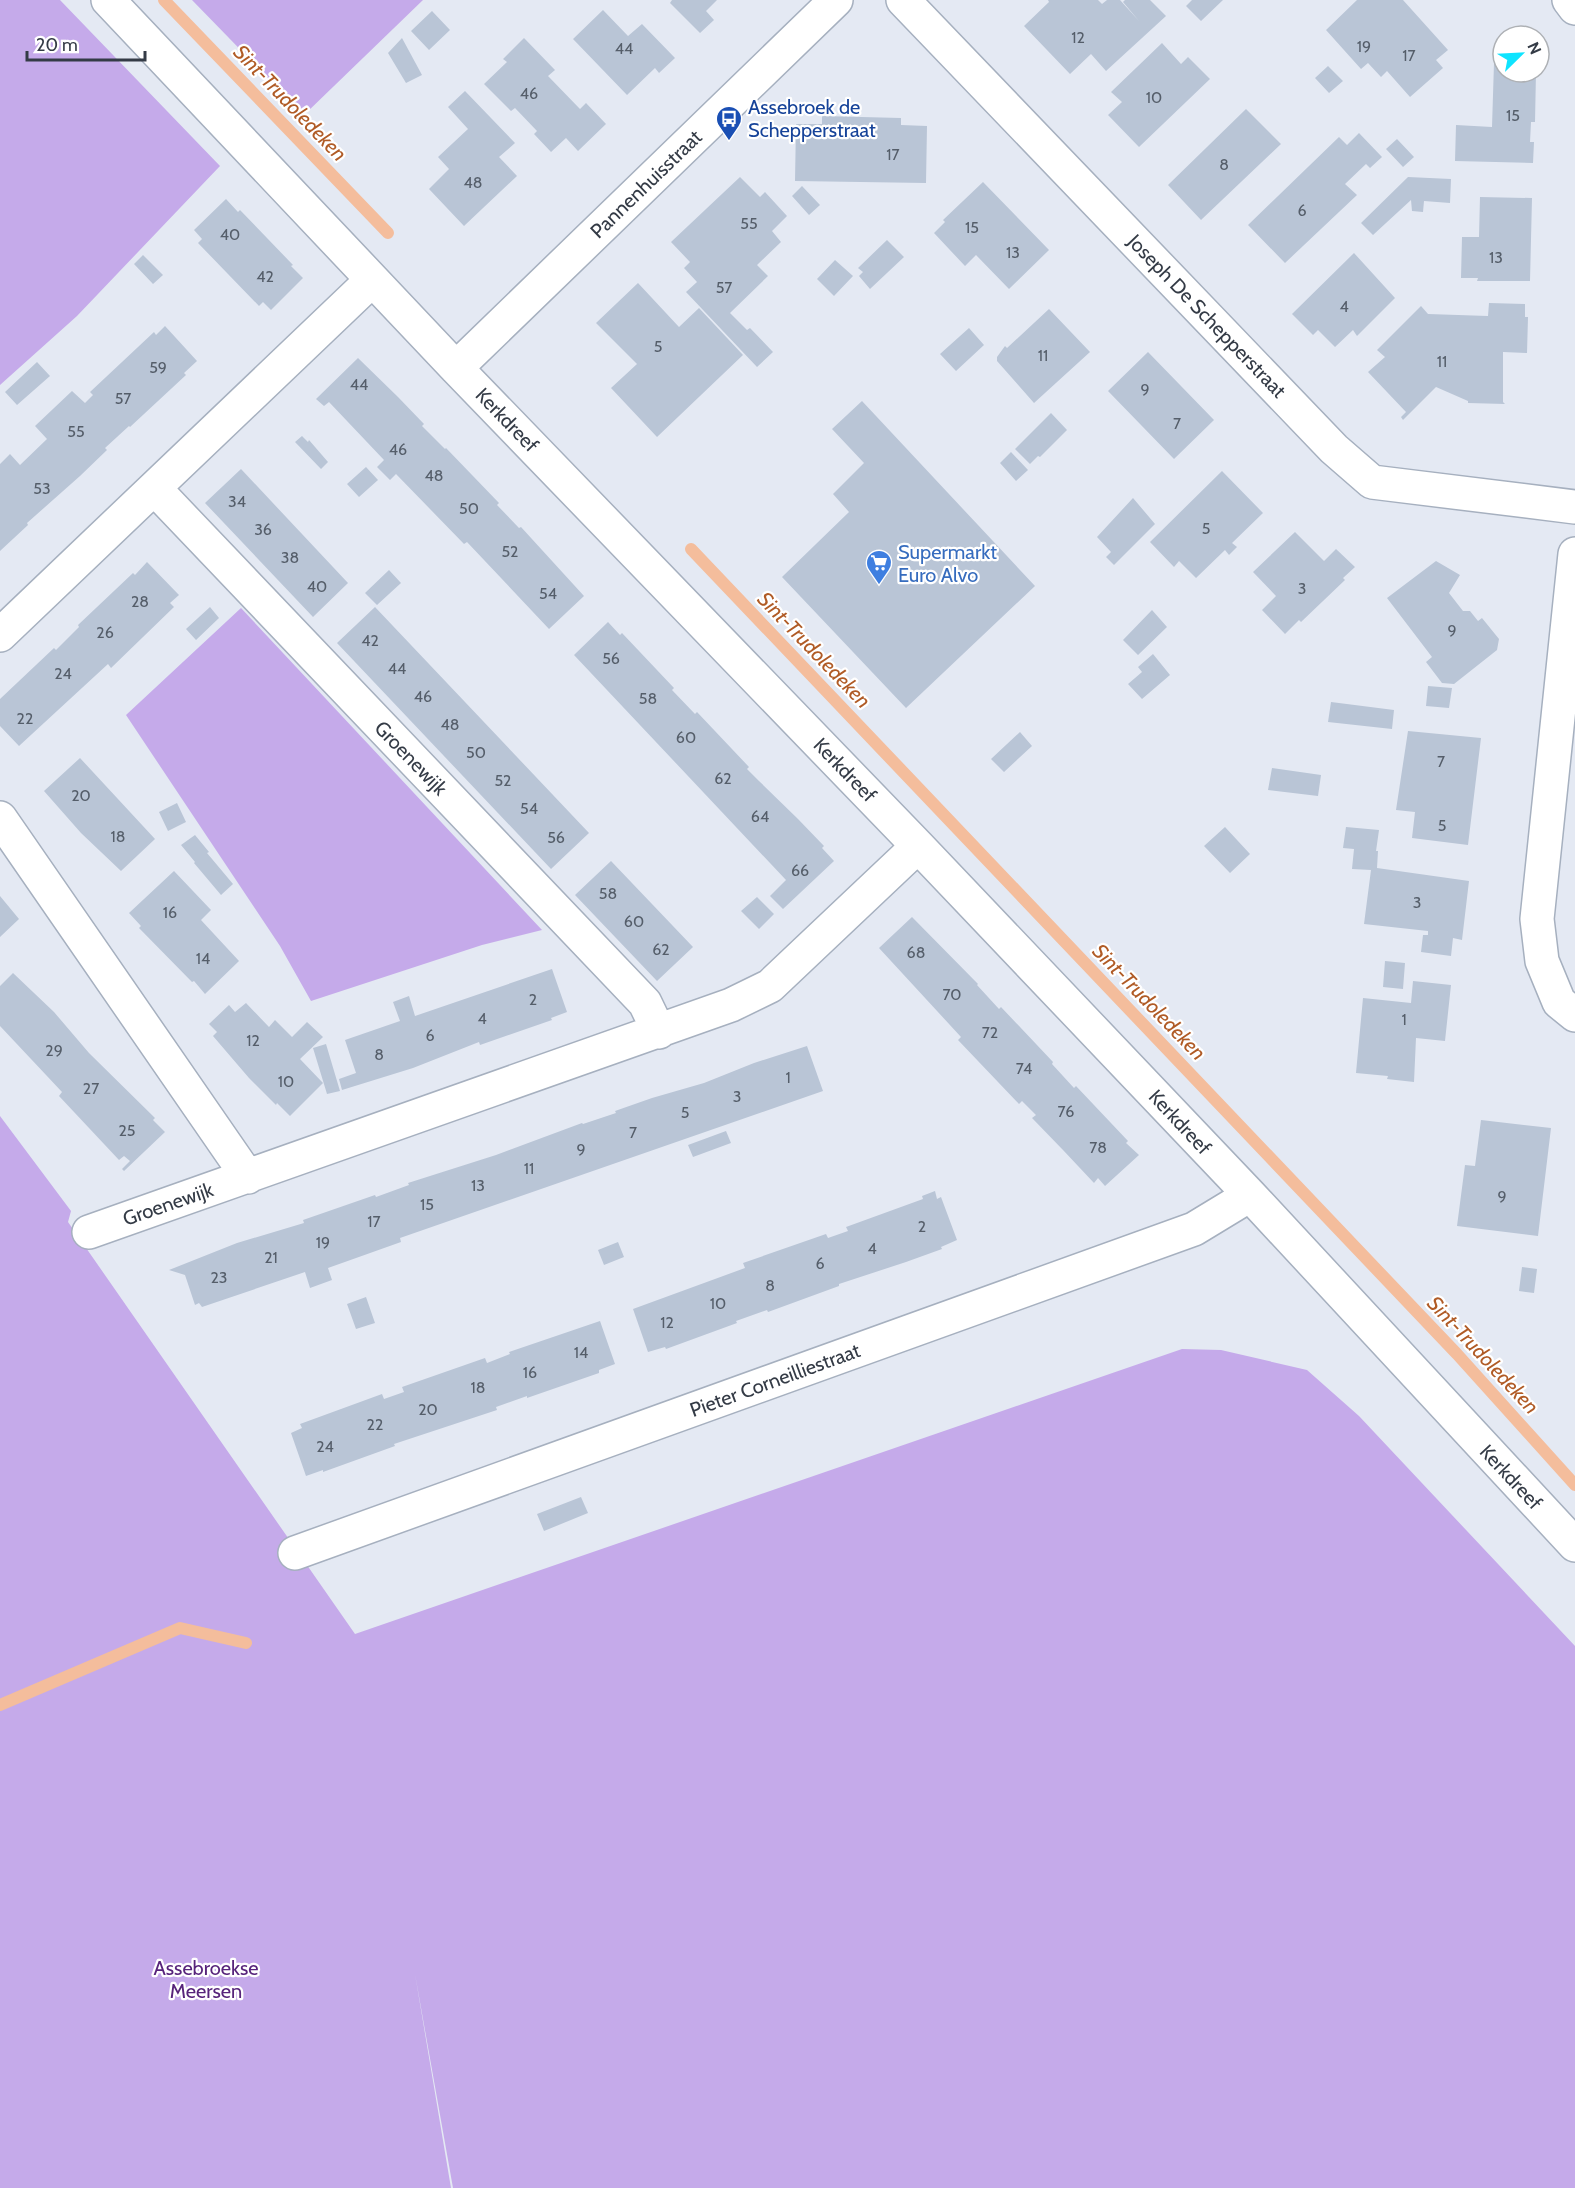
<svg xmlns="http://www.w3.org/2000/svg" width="1575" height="2188" font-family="Cabin,sans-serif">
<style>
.green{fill:#c5aaea}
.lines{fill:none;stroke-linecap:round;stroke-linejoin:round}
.stream{stroke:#f4bd9c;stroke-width:12}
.building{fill:#b9c5d6}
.minor-casing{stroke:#a6b0bf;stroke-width:36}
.minor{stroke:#fff;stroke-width:33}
.labels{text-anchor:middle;stroke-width:4.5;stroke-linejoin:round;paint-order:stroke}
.number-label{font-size:16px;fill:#555e6a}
.transit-label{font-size:20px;fill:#164399;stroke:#fff;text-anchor:start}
.street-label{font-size:20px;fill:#343b46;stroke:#fff}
.shop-label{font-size:20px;fill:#366cbe;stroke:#fff;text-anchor:start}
.park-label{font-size:20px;fill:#57247b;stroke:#fff}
.water-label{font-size:21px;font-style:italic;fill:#b05b26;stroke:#fff}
</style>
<rect width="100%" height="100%" fill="#e4e9f3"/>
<path class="green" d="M0,0H60L220,166L77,316L0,385Z
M192,0H423L304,115Z
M241,608L542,930L482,945L311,1001L280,946L126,715Z
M0,1116L71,1211L68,1222L355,1634L1182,1349L1221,1350L1307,1370L1359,1416L1575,1646V2188H453L415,1974L451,2188H0Z"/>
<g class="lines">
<path class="stream" d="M164,0L388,233
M691,549L1457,1354L1575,1485
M0,1705L180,1628L246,1643"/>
</g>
<path class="building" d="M672,0H717L706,11L714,20L700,33L670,3Z
M1048,0H1098L1102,4L1107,0H1120L1139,21L1123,2L1125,0H1150L1166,16L1106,71L1091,54L1070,74L1024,26L1049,2Z
M1192,0H1223L1201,21L1186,6Z
M1357,0H1403L1448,50L1436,60L1443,68L1410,97L1387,71L1381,77L1368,63L1361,69L1326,30Z
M603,10L628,36L642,24L675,58L659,73L655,68L627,95L573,39Z
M432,11L450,30L429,50L411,31Z
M402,38L422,75L406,83L388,53Z
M524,38L555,70L548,76L580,109L586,103L606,124L578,151L566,138L551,152L534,134L537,131L515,108L511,111L484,84L507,62L503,59Z
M1162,43L1181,64L1188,57L1210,79L1139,147L1108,115L1122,102L1111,92Z
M1494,63H1503V72H1536L1535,122H1531L1530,142H1534L1533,163L1455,161L1456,125L1492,127Z
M1328,66L1343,81L1329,93L1315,78Z
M465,91L515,143L499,157L517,176L464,226L429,189L449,169L438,157L468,129L448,107Z
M1246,109L1281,144L1201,220L1168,185Z
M822,116L901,118V125L927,126L926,183L795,181L796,124H822Z
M1359,133L1382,157L1370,168L1366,164L1345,184L1357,195L1285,263L1248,225L1339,137L1347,145Z
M1397,139L1414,157L1403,167L1386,149Z
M740,177L760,197L765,192L787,216L772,231L781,242L757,265L768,276L730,313L747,330L750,328L773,352L757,367L686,292L697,282L684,268L690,262L671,242Z
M1408,177L1451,179L1450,203L1424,201L1423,212L1412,211L1411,200L1373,235L1361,223Z
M983,182L1049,250L1009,289L976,255L965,266L934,233L945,222L943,220Z
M802,186L820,205L809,215L792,196Z
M1480,197L1532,198L1530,281H1477L1478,278H1461L1462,237H1479Z
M226,199L238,212L240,210L293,265L291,266L303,278L271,310L263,302L259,306L198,243L202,239L194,230Z
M887,240L904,257L870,289L859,276L863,272L858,268Z
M1354,253L1395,298L1357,336L1353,330L1335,347L1318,330L1313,335L1292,314Z
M143,255L163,275L153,284L134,264Z
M835,260L853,276L834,296L817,279Z
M638,283L679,327L699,308L743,355L657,437L611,388L637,364L596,323Z
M1489,303L1525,304V317H1528L1527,353L1503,352V402L1505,404L1468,403V401L1436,387L1403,420L1401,417L1406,412L1368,372L1385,357L1377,350L1421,306L1428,314L1488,316Z
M1049,309L1090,352L1034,403L997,361V357L1005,346L1007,348Z
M165,326L197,361L184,373L186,375L130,427L129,426L105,448L107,450L80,476L27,523L28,525L0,551V464L10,454L20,465L47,439L35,426L72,391L85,403L93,395L90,392L154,332L156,335Z
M969,328L984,345L956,371L940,354Z
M1148,352L1214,420L1174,459L1108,391Z
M358,358L398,397L424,424L422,426L445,449L446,448L499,503L497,505L519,528L521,527L584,596L549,629L467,542L464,544L396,474L390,480L377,467L384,460L329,402L324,406L316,399Z
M37,362L50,376L17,405L5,392Z
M862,401L1035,586L906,708L782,577L849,512L833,494L864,463L832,429Z
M1051,413L1067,430L1040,457L1038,456L1030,464L1015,449Z
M302,436L308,442L309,440L328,462L321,469L295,442Z
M1011,452L1028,470L1016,481L1000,463Z
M366,467L378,480L359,497L347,484Z
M241,469L348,583L313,617L205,503Z
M1222,471L1263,513L1232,543L1237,547L1229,555L1225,550L1196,578L1179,561L1174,567L1150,542Z
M1133,498L1155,524L1114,565L1106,557L1111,552L1097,537Z
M1295,532L1324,561L1336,549L1355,567L1343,578L1345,580L1301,622L1299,620L1285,634L1262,610L1276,596L1253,572Z
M1436,561L1460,575L1449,593L1463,611H1470L1478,621L1482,618L1499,639L1497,650L1454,684L1442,683L1426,662L1432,657L1387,598Z
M147,562L179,595L170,603L174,607L111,668L108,664L19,746L0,726V699L54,648L56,650L79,627L78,625L133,573L135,575Z
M389,570L401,583L377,605L365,593Z
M210,607L219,618L196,640L186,629Z
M375,607L589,833L551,869L337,643Z
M1152,610L1167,627L1138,655L1123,640Z
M608,622L620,635L622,633L674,688L672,690L695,714L697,712L749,767L747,769L759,781L798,819L824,846L822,848L834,861L783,909L770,896L786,880L574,655Z
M1153,654L1170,675L1142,699L1128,684L1142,672L1138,667Z
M1428,686L1452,688L1449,708L1426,706Z
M1331,702L1394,710L1392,729L1328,722Z
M1408,731L1481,738L1468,845L1412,838L1415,812L1396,810Z
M1020,732L1032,746L1004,772L991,759Z
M80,758L155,839L121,871L81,833L44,791Z
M1272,768L1321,775L1318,796L1268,790Z
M177,803L186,822L168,831L159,812Z
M1225,827L1250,854L1230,873L1204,846Z
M1346,827L1379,830L1376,851H1378L1377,868L1469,881L1462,940L1453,938L1451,956L1421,952L1423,935H1428V931L1364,924L1371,870L1352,869L1354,849L1343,848Z
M195,835L209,852L207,853L233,884L221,895L194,863L195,862L181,845Z
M611,861L693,947L657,981L575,895Z
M174,871L211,910L201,920L239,961L205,994L194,981L192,982L139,928L141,926L129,913Z
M0,896L19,919L0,937Z
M757,897L774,914L759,929L741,911Z
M912,917L978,984L977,985L999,1009L1001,1007L1053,1062L1052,1064L1074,1088L1076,1086L1128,1141L1126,1143L1139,1155L1105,1186L1098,1178L1094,1183L1063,1150L1032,1118L1036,1115L1022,1101L1019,1104L958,1040L961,1037L879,948Z
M1385,961L1405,963L1403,989L1383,987Z
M552,969L567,1012L551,1018L552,1020L480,1045L479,1042L413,1068L342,1090L339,1079L356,1073L345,1040L400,1021L393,1002L409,996L415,1016Z
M13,973L54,1012L89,1053L155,1118L153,1120L165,1132L124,1171L122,1169L130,1161L124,1156L119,1160L59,1096L62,1092L0,1026V986Z
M1413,981L1451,985L1445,1041L1416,1038L1414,1082L1387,1079L1388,1076L1356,1073L1363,998L1411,1003Z
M246,1003L269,1027L275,1020L292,1037L307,1022L323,1037L300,1059L323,1083L290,1116L277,1103L276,1105L249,1078L213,1036L217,1032L209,1024L229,1005L235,1012Z
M326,1044L340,1091L327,1094L313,1048Z
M807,1046L823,1091L400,1238L401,1242L328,1268L332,1280L310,1288L305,1272L202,1307L199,1303L195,1305L185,1275L169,1270L237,1243L304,1223L303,1220L375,1195L376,1197L409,1185L408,1183L496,1155L582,1123L583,1124L616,1113L615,1111L652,1098L704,1083L754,1063Z
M1481,1120L1551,1128L1538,1236L1457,1226L1465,1165L1475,1166Z
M726,1131L731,1143L693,1157L688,1145Z
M935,1191L937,1199L941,1197L957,1240L941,1247L942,1249L906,1262L839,1284V1286L768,1312L767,1310L736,1321L737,1323L666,1349L665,1347L648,1352L633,1309L745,1268L743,1263L826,1234L828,1238L848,1231L846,1227L923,1199L922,1196Z
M618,1242L624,1257L604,1265L598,1250Z
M1522,1267L1537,1269L1534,1293L1519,1291Z
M366,1297L375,1323L356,1329L347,1304Z
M600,1321L615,1364L599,1370V1373L527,1398V1396L496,1407L497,1410L394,1444L395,1446L323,1472V1470L306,1476L291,1433L302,1428L300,1424L382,1394L384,1399L404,1392L402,1387L485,1358L487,1363L510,1354L509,1352Z
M581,1497L588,1513L544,1531L537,1514Z"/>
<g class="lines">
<defs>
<path id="minor" d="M108,0L456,368L918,846L1250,1195L1575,1545
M903,0L1334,449L1372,482L1575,507
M1569,0L1575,8
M456,368L836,0
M155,489L645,1003L659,1032
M1575,554L1537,919L1542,961L1559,1002L1575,1015
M0,635L372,280
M0,818L248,1177
M89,1232L731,1005L770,986L918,846
M295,1553L1194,1229L1250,1195"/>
</defs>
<use href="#minor" class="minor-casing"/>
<use href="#minor" class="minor"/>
</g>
<defs>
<symbol id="bus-pin" viewBox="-11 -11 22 30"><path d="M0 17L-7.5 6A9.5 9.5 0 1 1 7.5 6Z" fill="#1a4fb4" stroke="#fff"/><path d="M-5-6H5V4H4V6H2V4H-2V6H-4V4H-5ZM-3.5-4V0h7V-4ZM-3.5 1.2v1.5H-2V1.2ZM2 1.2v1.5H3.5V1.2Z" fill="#fff"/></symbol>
<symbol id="supermarket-pin" viewBox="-11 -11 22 30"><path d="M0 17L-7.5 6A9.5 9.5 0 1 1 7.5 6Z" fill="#3f7fe0" stroke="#fff"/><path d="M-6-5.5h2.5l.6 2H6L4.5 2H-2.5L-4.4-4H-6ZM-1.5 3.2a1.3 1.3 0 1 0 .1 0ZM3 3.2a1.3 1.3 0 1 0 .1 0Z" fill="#fff"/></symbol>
</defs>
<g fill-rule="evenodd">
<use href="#bus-pin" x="714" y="104" width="30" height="40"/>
<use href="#supermarket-pin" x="864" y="548" width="30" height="40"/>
</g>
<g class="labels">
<g class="number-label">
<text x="1078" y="43">12</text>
<text x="1364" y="52">19</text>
<text x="624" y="54">44</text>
<text x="1409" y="61">17</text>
<text x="529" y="99">46</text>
<text x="1154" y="103">10</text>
<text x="1513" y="121">15</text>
<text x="893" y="160">17</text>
<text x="1224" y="170">8</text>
<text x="473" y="188">48</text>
<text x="1302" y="216">6</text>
<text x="749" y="229">55</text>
<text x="972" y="233">15</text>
<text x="230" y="240">40</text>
<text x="1013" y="258">13</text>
<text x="1496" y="263">13</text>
<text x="265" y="282">42</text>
<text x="724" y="293">57</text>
<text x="1344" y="312">4</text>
<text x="658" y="352">5</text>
<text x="1043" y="361">11</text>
<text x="1442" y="367">11</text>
<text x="158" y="373">59</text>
<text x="359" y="390">44</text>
<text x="1145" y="395">9</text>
<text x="123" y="404">57</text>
<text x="1177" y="429">7</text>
<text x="76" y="437">55</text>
<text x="398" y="455">46</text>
<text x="434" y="481">48</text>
<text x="42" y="494">53</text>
<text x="237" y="507">34</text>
<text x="469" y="514">50</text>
<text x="1206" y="534">5</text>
<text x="263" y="535">36</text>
<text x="510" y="557">52</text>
<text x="290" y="563">38</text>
<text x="317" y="592">40</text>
<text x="1302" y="594">3</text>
<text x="548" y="599">54</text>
<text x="140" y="607">28</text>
<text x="1452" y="636">9</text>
<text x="105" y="638">26</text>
<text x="370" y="646">42</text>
<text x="611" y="664">56</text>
<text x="397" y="674">44</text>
<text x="63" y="679">24</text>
<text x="423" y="702">46</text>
<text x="648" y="704">58</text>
<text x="25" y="724">22</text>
<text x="450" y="730">48</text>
<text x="686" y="743">60</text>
<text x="476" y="758">50</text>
<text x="1441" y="767">7</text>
<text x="723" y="784">62</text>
<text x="503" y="786">52</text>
<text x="81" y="801">20</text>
<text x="529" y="814">54</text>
<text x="760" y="822">64</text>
<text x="1442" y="831">5</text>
<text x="118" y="842">18</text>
<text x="556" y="843">56</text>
<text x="800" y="876">66</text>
<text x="608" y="899">58</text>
<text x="1417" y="908">3</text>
<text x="170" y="918">16</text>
<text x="634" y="927">60</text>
<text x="661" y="955">62</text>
<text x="916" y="958">68</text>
<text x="203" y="964">14</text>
<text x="952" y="1000">70</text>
<text x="533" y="1005">2</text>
<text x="482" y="1024">4</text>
<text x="1404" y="1025">1</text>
<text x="990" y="1038">72</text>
<text x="430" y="1041">6</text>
<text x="253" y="1046">12</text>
<text x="54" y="1056">29</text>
<text x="379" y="1060">8</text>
<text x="1024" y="1074">74</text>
<text x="788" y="1083">1</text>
<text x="286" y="1087">10</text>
<text x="91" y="1094">27</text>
<text x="737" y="1102">3</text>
<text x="1066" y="1117">76</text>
<text x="685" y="1118">5</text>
<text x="127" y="1136">25</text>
<text x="633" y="1138">7</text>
<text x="1098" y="1153">78</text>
<text x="581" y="1155">9</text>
<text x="529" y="1174">11</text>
<text x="478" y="1191">13</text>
<text x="1502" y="1202">9</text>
<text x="427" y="1210">15</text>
<text x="374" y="1227">17</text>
<text x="922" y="1232">2</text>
<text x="323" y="1248">19</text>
<text x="872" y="1254">4</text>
<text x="271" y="1263">21</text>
<text x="820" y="1269">6</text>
<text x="219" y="1283">23</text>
<text x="770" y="1291">8</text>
<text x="718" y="1309">10</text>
<text x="667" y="1328">12</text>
<text x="581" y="1358">14</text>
<text x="530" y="1378">16</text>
<text x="478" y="1393">18</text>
<text x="428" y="1415">20</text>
<text x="375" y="1430">22</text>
<text x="325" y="1452">24</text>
</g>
<g class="transit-label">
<text x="748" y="114">Assebroek de<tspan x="748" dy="23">Schepperstraat</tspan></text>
</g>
<g class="street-label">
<text transform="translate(646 184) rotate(-44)" y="7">Pannenhuisstraat</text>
<text transform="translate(1207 316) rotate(46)" y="7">Joseph De Schepperstraat</text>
<text transform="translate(507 420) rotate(46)" y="7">Kerkdreef</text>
<text transform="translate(411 758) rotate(46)" y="7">Groenewijk</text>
<text transform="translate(845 770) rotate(46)" y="7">Kerkdreef</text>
<text transform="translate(1180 1122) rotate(47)" y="7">Kerkdreef</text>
<text transform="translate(168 1204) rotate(-19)" y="7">Groenewijk</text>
<text transform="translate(775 1380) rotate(-20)" y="7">Pieter Corneilliestraat</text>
<text transform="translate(1511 1477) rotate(47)" y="7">Kerkdreef</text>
</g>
<g class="shop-label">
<text x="898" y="559">Supermarkt<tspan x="898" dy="23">Euro Alvo</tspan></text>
</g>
<g class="park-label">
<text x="206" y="1975">Assebroekse<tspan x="206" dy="23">Meersen</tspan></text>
</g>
<g class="water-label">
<text transform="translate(290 103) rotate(46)" y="7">Sint-Trudoledeken</text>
<text transform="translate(814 650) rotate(46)" y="7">Sint-Trudoledeken</text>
<text transform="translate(1149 1002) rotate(46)" y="7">Sint-Trudoledeken</text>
<text transform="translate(1483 1355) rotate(47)" y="7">Sint-Trudoledeken</text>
</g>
</g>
<g transform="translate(1521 54) rotate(66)"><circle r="28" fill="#ffffff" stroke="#aeb1b5" stroke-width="1.5"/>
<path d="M0-4.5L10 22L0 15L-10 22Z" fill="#0fe4ff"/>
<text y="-9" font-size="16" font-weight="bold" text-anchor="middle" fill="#343b46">N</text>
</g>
<path d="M27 51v9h118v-9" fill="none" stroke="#343b46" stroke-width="3"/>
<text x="36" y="51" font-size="18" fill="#343b46" stroke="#ffffff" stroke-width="4.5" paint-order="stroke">20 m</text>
</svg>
